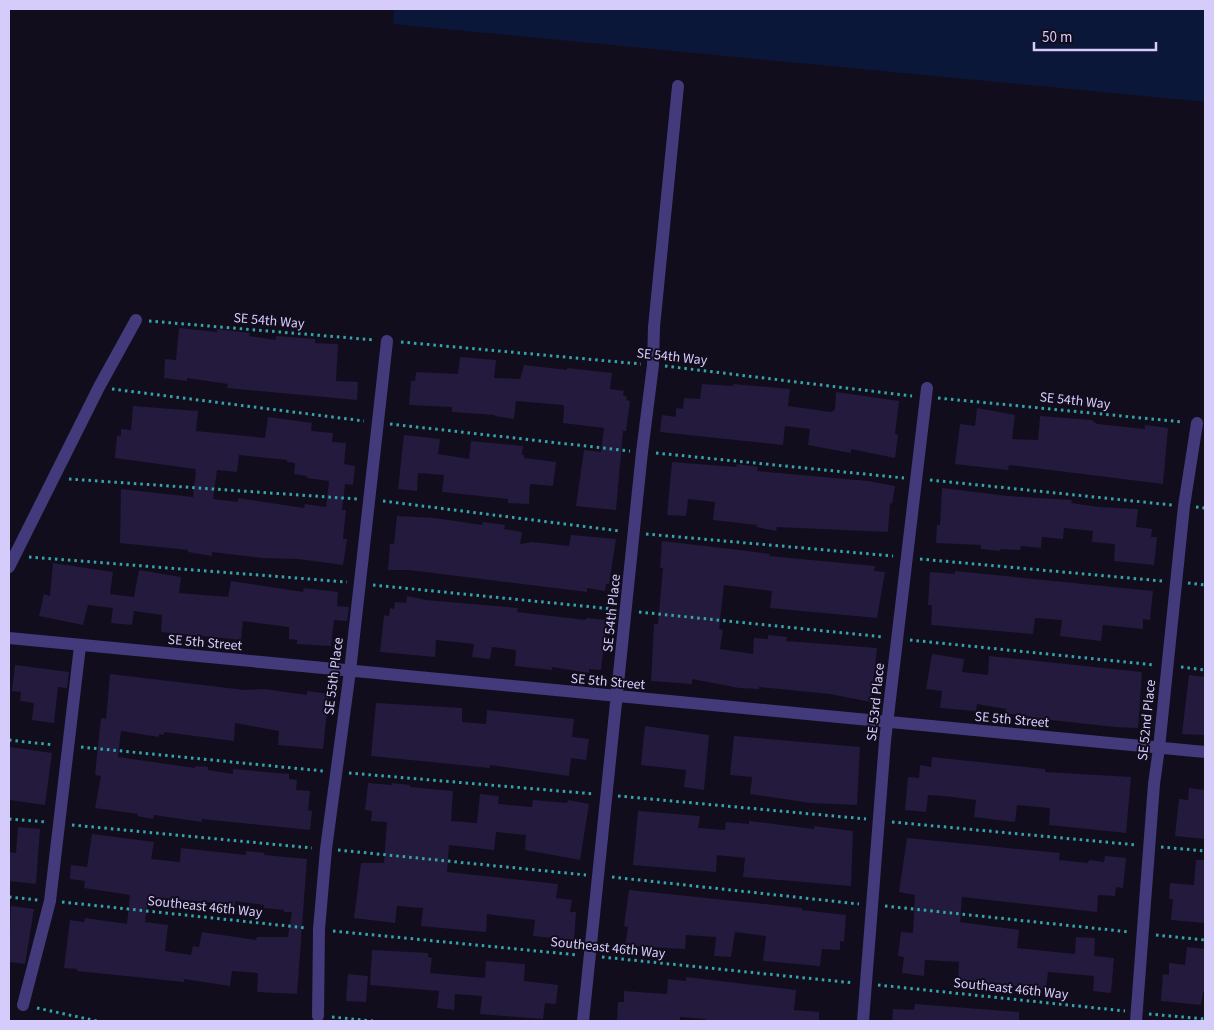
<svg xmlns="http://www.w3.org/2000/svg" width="1214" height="1030" font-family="'Source Sans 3',sans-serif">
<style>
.water{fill:#0b1738}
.building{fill:#241a3d;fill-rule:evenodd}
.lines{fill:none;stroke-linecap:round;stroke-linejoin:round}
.path{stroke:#33a6a9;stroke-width:3;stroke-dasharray:2.5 4;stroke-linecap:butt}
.minor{stroke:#423a7a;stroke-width:12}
.labels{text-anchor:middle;stroke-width:4;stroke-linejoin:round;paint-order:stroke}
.street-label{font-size:14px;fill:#d6ccfc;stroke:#110d1d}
</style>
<rect width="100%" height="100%" fill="#110d1d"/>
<path class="water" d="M394,9H1205V102L393,24Z"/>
<path class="building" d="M179,328L217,332V329L250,333L249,336L276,340V336L315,339V343L338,344L336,381L358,382L357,400L227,388L228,384L187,378V381L164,378L165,359L176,360Z
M460,357L496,360L494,378L520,379L524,365L567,370V368L612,373L610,389L624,391L623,396H627L626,400L630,401L626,431H623L616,510L576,506L584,450L601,452L604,428L563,423L564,407L563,405L516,401L514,419L495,416V415L452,412V407L409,405L411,381H415L416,372L458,374Z
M702,384L733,386V384L790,389L788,406L831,412L835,410L836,392L899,401L895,434L898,435L895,458L851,449V453L808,445L810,429L785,426L783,445L660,432L662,415L676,417V408L683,409L684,398L700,399Z
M133,406L198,411L196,431L265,438L268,417L312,423L311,431L333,433L332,442L346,443L344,464L355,466L353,485L345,484L342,510H346L343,539H347L343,565L298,559L263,558L212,552V556L188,552V550L120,543L121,489L193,497L196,472L195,469L115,458L117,436H121V429L131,430ZM239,455L287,460V462L295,463L294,474L307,476V478L329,481L326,507L305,504L304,508L238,498V502L213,499L217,470L237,472Z
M977,408L1015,415L1012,439L1038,440L1040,416L1092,420L1097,424L1126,427L1145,429V425L1168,428L1163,484L1009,465L1008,470L955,464L960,424L975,426Z
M404,435L440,439L438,454L469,459L471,441L523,446L522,455H524V458L556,462L553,486L530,484L529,504L508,503V499L442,492L444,475L418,473L417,491L398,489Z
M672,462L736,467L737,464L758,467L757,471L868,481L895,486L892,504L890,503L888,532L777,527L776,531L756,527L757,525L713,520L715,502L688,499L686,516L667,515Z
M942,488L1008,496L1072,500L1071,503L1099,507L1138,509L1136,527L1152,529L1151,537H1157L1154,565L1114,561L1115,544L1092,542L1093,531L1064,528L1063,539L1042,537L1041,548L1021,546L1020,550L1000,549V551L981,549V545L936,543L937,525H940Z
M397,516L435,518L482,525L483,522L505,525L504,529L522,532L520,544L532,542L569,546L571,535L616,539L609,584H606L605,591L587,588V592L409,570H388L390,544H394Z
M662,541L748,551L770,554L769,556L875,566L874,571L885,572L877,618L770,608L772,591L724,585L719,629L723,630L720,649L753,654L754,638L768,639V635L787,637L786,641L877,648L871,702L830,694L759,687V689L739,688L692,679V684L651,681L654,624H658L663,568H660Z
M53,563L113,572L110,594L134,597L139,570L181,577L179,593L228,597L231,581L303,592L304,588L338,592L337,606L349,607L347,621L334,620L331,646L297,644V640L289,639V627L243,621L241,640L161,632L162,615L134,611L132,625L111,623L113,608L88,605L83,625L39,616L44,594L50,596Z
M955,571L1153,591L1150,620L1143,619V629L1103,625L1101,641L1060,636L1062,620L1035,618L1033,634L931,625L932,605H928L930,572L955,574Z
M407,596L426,600L518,608L517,612L586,620V618L607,620L601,670L589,669V673L552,667V670L515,666L516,650L492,647L490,659L472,657L474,644L436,640L435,657L380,652L384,615L389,616L390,608L394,609L395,602L406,603Z
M932,654L964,659L962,672L988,675L989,656L1142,672L1138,728L1115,727L1032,718V717L1005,713L1006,709L977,704L976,711L940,708L942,691L926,689Z
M15,665L69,672L67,688L58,687L54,723L32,720L34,703L20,701L21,692L12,691Z
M110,674L245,690L264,689L307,695V691L329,694L323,749L278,745L279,731L235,723L234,741L164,732V735L159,734V737L121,731L118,757L195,768V766L208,767V770L233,774V769L289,774V779L297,780L296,790L310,791L308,810L312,811L310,830L202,819V822L154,815L153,819L137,816L138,814L95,808L101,776L95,775L101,718L106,719Z
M1189,675L1205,677L1204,735L1182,734Z
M376,703L462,708V722L486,724L487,710L574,719L572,737L589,739L586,760L571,758L569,776L490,765V768L371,756Z
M645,726L709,735L704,790L684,787L686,770L641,765Z
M734,736L860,747L857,805L811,803L750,794L752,777L730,775Z
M10,747L52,753L45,805L9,800Z
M932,757L1045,769V772L1131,777L1126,833L1049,825L1050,808L1017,805L1015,822L974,817L976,800L944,796L928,795L926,812L905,810L908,777L919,778L920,765L931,767Z
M368,783L392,785V783L410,785V787L453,791L451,821L477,823L480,794L499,796L498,804L532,807L533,800L567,803L568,800L589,804L580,860L525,850L526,835L496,832L494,850L449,845L447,872L558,884L556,898L572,900L570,912H576L574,940L533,936L535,920L487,914L486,932L421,926L423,908L397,906L395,923L354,918L361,863H384L387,822L371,821L372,811L365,810Z
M1189,788L1205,790V839L1175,836L1179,799L1188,800Z
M638,811L700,816L698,828L725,830L726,822L749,824V821L814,829V826L853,831L851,886L743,877L745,858L717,855L716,872L633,865Z
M18,827L40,829L36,884L9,881V852L16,853Z
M92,834L154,842L151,859L180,862L181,848L246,855V851L265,853L264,855L307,859L297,994L257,992L258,973L232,971L230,986L184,979V982L77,971V969L64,968L70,920L84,922L85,918L127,924L130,895L84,888L85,881L70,879L71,865L87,867ZM148,897L218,903V905L235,906V901L264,905V908L284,910V912H292L288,937H257L256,940L202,932L199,947L193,946L191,955L165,951L168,925L145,922Z
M907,838L1060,853L1059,860L1088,863L1089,860L1104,862L1105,856L1126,858L1123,888L1116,887L1115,896L1098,895L1097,912L962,897L960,922L1019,930L1017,948L1075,954L1076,937L1095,938L1094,956L1114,958L1111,993L1093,991L1094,976L1048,972L1046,989L958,980L959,962L925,960L924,976L902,973L904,957L898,956L901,932L913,933L915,895L899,892Z
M1196,860H1205V923L1171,920L1173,899H1169L1170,883L1194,885Z
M629,890L802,908V910L846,915L844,942L840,941V950L822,949L820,966L763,961L766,936L735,932L731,957L714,956L716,937L686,935L685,949L625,946L628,927L624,926Z
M11,906L34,909L25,964L9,962Z
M1187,947L1205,949V992H1203L1201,1005L1161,1001L1163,974L1169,975V963L1185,965Z
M372,950L428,953V957L432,958L430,973L485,978L486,961L525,964L524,981L558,985L556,1004L545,1003L543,1019L480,1014L482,996L455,994L454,1010L437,1008L439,991L370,985Z
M348,974L368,976L366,1002L346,1001Z
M686,977L796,990L794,1010L819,1012V1021H706V1019L680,1017V1021H617L618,1002H624V991L667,994L668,979L686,981Z
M915,1004L1019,1012V1021H892L893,1009L914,1010Z"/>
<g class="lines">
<path class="path" d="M149,321L375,340
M401,342L641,364
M665,366L912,396
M112,389L364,421
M938,398L1183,422
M390,424L630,451
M656,453L904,478
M69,479L357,499
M930,480L1172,505
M383,501L620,531
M1196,507L1205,508
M646,534L893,556
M29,557L347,582
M920,559L1162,581
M1188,583L1205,585
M373,585L613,609
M639,612L884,637
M910,640L1155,665
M1181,667L1205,670
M9,740L54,745
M81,747L323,771
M349,773L595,794
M618,796L866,819
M9,819L46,822
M892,822L1137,845
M72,825L312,848
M1161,847L1205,851
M338,850L586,875
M612,877L859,904
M9,897L38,900
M62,902L307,928
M885,906L1130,932
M333,931L578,955
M1156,935L1205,940
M602,957L854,983
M878,985L1125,1011
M37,1008L97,1021
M1149,1014L1205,1019
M332,1017L373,1021"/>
<path class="minor" d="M9,567L99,387L136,320
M9,638L1205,752
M23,1005L50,901L80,646
M318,1016L319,929L326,849L350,671L387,341
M583,1021L642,452L653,365L654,327L678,86
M863,1021L885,741L927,388
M1136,1021L1154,784L1159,748L1184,506L1197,423"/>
</g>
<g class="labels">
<g class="street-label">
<text transform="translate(269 320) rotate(5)" y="5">SE 54th Way</text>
<text transform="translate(672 356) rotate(6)" y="5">SE 54th Way</text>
<text transform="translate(1075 400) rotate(6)" y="5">SE 54th Way</text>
<text transform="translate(611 613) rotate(-84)" y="5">SE 54th Place</text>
<text transform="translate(205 642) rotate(5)" y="5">SE 5th Street</text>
<text transform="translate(333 676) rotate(-83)" y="5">SE 55th Place</text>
<text transform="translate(608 681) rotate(5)" y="5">SE 5th Street</text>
<text transform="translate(875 702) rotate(-84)" y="5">SE 53rd Place</text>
<text transform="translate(1012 719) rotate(5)" y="5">SE 5th Street</text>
<text transform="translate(1146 720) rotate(-84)" y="5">SE 52nd Place</text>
<text transform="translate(205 906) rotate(6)" y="5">Southeast 46th Way</text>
<text transform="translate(608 947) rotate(6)" y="5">Southeast 46th Way</text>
<text transform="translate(1011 988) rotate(6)" y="5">Southeast 46th Way</text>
</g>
</g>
<rect width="1214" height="1030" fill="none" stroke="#d6ccfc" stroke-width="20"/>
<path d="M1034 42v8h122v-8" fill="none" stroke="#d6ccfc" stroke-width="2.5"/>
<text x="1042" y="42" font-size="15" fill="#d6ccfc" stroke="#110d1d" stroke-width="4" paint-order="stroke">50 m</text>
</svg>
